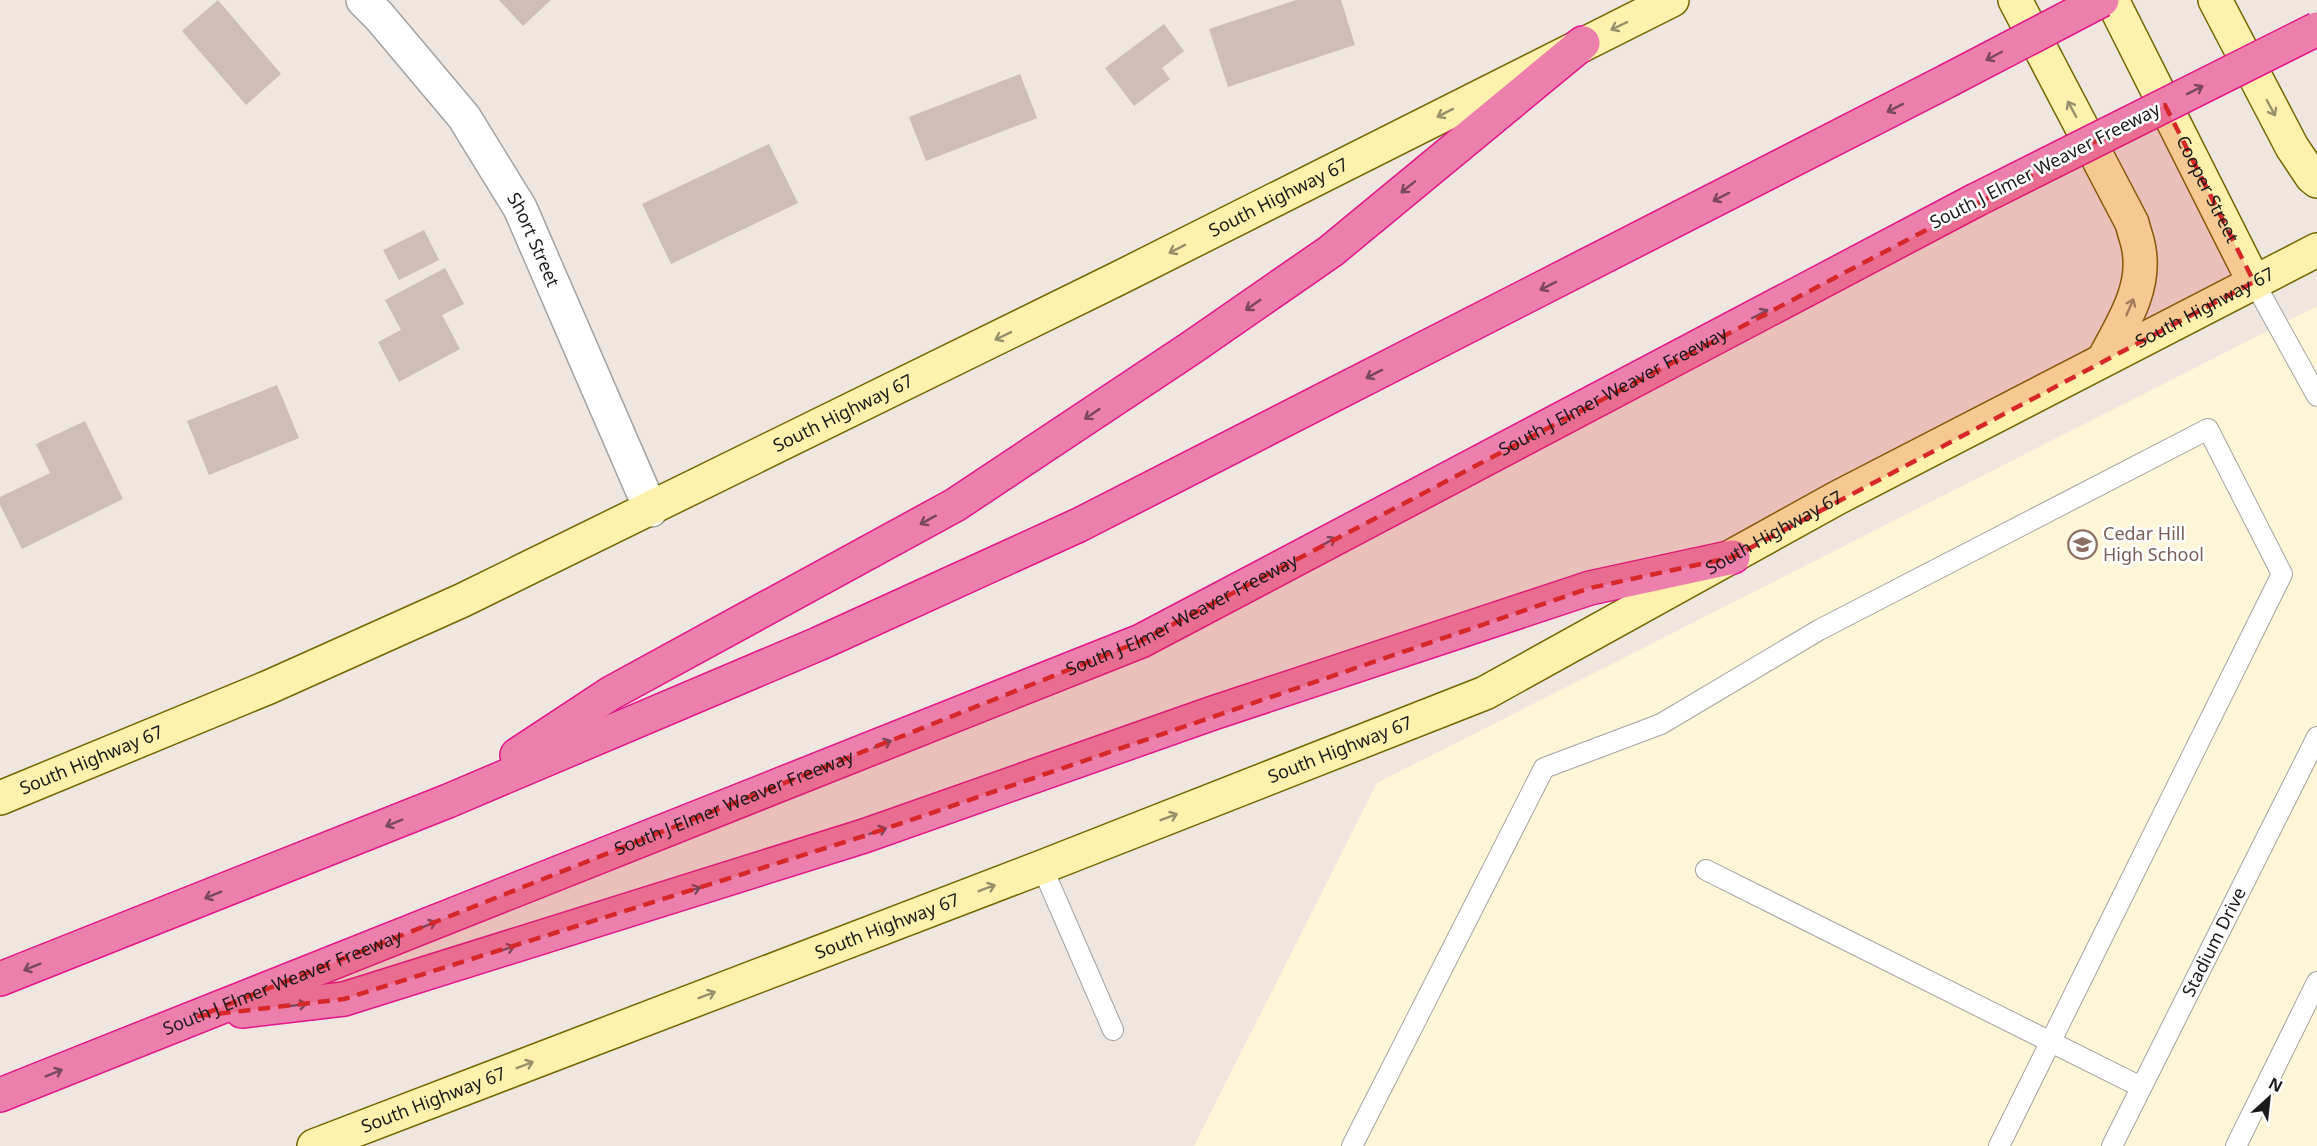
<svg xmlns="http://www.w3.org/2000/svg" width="2317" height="1146" font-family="'Noto Sans',sans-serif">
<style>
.education{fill:#fff6d7}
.building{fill:#cebdb8}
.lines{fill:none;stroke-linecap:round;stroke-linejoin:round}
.lane-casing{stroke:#a2a2a2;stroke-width:22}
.street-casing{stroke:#a2a2a2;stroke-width:36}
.secondary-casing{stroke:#746600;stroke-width:36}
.highway-casing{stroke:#e3158a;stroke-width:36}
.lane{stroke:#fff;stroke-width:20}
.street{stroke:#fff;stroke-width:33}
.secondary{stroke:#fef0ad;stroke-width:33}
.highway{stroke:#ed7fac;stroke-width:33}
.highway-bridge-casing{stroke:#e3158a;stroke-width:36;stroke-linecap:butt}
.highway-bridge{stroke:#ed7fac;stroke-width:33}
.oneway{stroke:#98906b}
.oneway2{stroke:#79485c}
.marked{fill:#d62828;fill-opacity:0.2;stroke:#d62828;stroke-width:4.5;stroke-dasharray:12 8;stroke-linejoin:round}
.labels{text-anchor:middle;stroke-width:5;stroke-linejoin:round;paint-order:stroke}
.street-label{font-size:18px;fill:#1b1b1b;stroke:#fff}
.education-label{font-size:18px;fill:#785e54;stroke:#fff;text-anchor:start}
</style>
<rect width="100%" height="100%" fill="#eee6df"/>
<path class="education" d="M2317,306V1146H1194L1377,783Z"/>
<path class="building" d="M218,0L281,74L246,105L182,31Z
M499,0H551L523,26Z
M1296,0H1341L1355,45L1228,87L1209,29Z
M1164,24L1184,51L1162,68L1170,79L1134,106L1105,68Z
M1020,74L1037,118L926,161L909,117Z
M769,144L798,203L671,264L642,204Z
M424,230L439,260L399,280L383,250Z
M445,268L464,304L442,315L460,349L399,382L378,342L401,330L385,300Z
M277,385L299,438L209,475L187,421Z
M85,421L123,499L22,549L0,505V497L50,473L36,444Z"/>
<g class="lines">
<defs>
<g id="lane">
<path d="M2254,282L2317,396"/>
<path d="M1042,867L1113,1030"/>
<path d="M1706,870L2141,1087"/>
<path d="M1352,1146L1544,768L1661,724L1819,630L2208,429L2282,574L1999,1146"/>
<path id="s1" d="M2112,1146L2317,737"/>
<path d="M2236,1146L2317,982"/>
</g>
<g id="street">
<path id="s2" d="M363,0L379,16L464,117L520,208L651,510"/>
</g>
<g id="secondary">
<path d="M2015,0L2132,223C2134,232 2138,241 2139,250C2146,290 2121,326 2104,359"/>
<path id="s3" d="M2112,0L2254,282"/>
<path d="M2215,0L2292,147L2312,177L2317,181"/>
<path id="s4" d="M0,798L269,687L463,600L1121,277L1672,0"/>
<path id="s5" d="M314,1146L1042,867L1485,693L1837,498L2317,250"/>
</g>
<g id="highway">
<path d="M517,755L611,693L955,505L1191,348L1331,251L1583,43"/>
<path d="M0,979L448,801L818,644L1079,525L1947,81"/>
<path d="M242,1011L344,999L864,836L1213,713L1590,588L1733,557"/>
<path id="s6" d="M0,1095L1141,641L1974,201"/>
</g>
</defs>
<use href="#lane" class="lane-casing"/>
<use href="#street" class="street-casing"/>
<use href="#secondary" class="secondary-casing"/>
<use href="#highway" class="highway-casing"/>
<use href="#lane" class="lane"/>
<use href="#street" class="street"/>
<use href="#secondary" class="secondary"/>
<use href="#highway" class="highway"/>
<defs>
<path id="highway-bridge" d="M1947,81L2102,0
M1974,201L2317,29"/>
</defs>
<use href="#highway-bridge" class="highway-bridge-casing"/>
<use href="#highway-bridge" class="highway-bridge"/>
</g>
<defs><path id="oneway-shaft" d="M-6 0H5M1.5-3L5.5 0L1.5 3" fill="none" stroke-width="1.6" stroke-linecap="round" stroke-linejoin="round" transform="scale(1.5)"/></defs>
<g class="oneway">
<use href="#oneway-shaft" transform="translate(1619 26) rotate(154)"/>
<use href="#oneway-shaft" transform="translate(2271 108) rotate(62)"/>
<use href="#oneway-shaft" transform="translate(2072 109) rotate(-118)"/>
<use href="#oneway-shaft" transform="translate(1445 113) rotate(153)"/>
<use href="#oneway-shaft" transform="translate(1177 249) rotate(153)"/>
<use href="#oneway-shaft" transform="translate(2130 307) rotate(-67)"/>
<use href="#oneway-shaft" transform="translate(1003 336) rotate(154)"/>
<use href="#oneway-shaft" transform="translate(1169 817) rotate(-21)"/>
<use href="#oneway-shaft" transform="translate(987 888) rotate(-21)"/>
<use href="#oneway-shaft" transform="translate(707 995) rotate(-21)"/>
<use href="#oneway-shaft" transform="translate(525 1065) rotate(-21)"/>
</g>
<g class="oneway2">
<use href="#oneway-shaft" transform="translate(1994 56) rotate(152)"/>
<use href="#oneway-shaft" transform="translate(2195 90) rotate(-27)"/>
<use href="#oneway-shaft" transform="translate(1895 108) rotate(153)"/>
<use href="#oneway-shaft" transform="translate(1408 187) rotate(141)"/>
<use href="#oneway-shaft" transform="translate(1721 197) rotate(153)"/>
<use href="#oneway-shaft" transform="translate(1548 286) rotate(153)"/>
<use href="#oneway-shaft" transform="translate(1253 305) rotate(145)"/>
<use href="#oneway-shaft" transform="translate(1760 314) rotate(-28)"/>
<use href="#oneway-shaft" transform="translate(1374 374) rotate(153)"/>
<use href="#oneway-shaft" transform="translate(1092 414) rotate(146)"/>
<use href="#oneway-shaft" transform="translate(928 520) rotate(151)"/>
<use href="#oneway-shaft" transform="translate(1328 542) rotate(-28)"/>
<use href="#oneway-shaft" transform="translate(883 744) rotate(-22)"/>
<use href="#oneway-shaft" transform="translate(394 823) rotate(158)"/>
<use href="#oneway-shaft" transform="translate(878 831) rotate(-19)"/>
<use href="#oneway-shaft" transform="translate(692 890) rotate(-17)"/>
<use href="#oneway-shaft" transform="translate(213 895) rotate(158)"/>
<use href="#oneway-shaft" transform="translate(428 925) rotate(-22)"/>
<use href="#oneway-shaft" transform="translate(506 949) rotate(-17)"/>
<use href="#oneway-shaft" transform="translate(32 967) rotate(158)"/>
<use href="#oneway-shaft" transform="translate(298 1005) rotate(-7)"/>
<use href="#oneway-shaft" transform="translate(54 1073) rotate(-22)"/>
</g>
<path class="marked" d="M2165,105L2254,282L1733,557L1590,588L864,836L344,999L199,1016L1141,641Z"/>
<defs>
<symbol id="school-ring" viewBox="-11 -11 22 22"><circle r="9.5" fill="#fff" stroke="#8d6e63" stroke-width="1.5"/><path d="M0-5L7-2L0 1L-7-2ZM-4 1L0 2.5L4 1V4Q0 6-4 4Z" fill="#8d6e63"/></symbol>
</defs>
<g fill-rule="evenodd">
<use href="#school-ring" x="2066" y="528" width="33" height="33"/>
</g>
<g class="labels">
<g class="street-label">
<text transform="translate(2045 166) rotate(-27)" y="6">South J Elmer Weaver Freeway</text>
<text dy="6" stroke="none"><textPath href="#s3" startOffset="212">Cooper Street</textPath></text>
<text dy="6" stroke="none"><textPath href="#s4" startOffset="1413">South Highway 67</textPath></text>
<text dy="6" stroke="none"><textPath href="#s2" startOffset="296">Short Street</textPath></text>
<text dy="6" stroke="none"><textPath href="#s5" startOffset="2072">South Highway 67</textPath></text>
<text dy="6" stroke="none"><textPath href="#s6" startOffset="1762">South J Elmer Weaver Freeway</textPath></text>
<text dy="6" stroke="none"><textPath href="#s4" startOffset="927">South Highway 67</textPath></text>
<text dy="6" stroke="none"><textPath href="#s5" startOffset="1586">South Highway 67</textPath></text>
<text dy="6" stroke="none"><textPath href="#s6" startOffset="1276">South J Elmer Weaver Freeway</textPath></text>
<text dy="6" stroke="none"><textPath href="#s5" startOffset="1100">South Highway 67</textPath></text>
<text dy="6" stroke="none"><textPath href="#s4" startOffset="99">South Highway 67</textPath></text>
<text dy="6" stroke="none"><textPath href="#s6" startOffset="790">South J Elmer Weaver Freeway</textPath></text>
<text dy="6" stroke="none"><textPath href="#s5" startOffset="614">South Highway 67</textPath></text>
<text dy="6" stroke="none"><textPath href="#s1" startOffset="228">Stadium Drive</textPath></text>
<text dy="6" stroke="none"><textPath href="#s6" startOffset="304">South J Elmer Weaver Freeway</textPath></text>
<text dy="6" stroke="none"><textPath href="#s5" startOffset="128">South Highway 67</textPath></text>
</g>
<g class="education-label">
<text x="2103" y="540">Cedar Hill<tspan x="2103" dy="21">High School</tspan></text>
</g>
</g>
<g transform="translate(2269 1098) rotate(27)" stroke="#ffffff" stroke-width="4.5" paint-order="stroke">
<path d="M0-4.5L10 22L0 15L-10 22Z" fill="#1b1b1b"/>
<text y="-9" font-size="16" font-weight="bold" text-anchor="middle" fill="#1b1b1b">N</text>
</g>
</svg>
